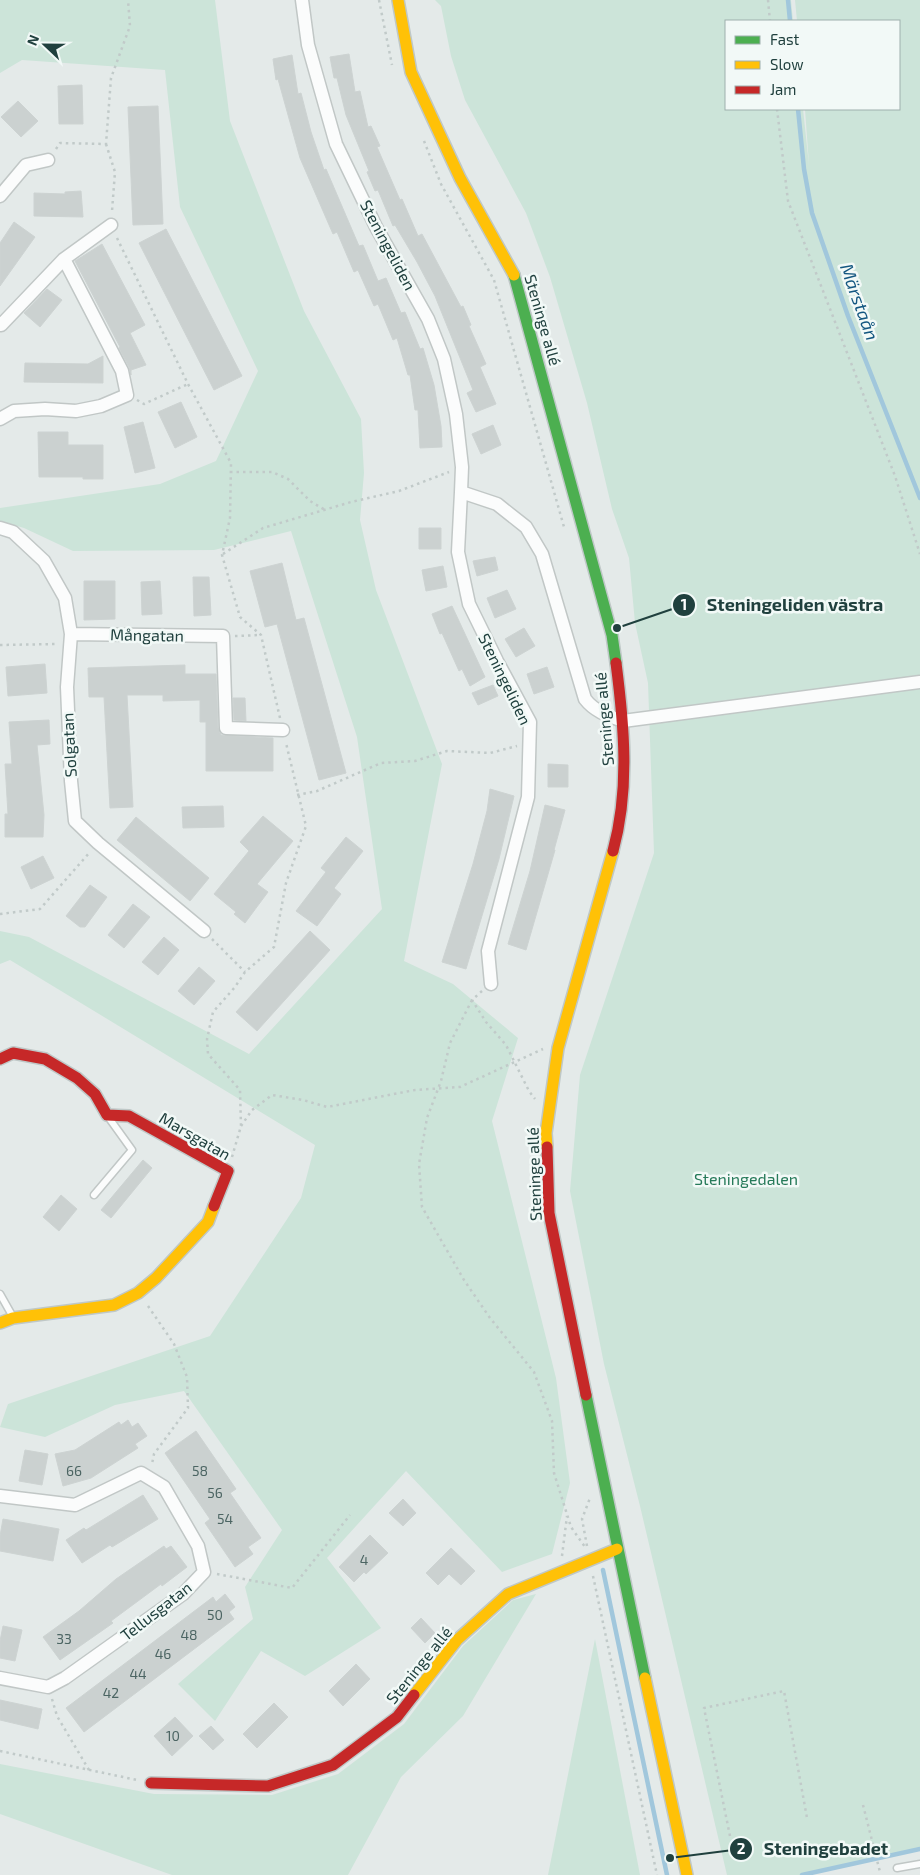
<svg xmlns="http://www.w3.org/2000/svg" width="920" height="1875" font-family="'Exo 2',sans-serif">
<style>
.green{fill:#cce4d9}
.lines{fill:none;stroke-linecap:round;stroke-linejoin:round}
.stream{stroke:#a1c7dc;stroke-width:4.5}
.building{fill:#cbd1d0;stroke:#cdd3d2}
.lane-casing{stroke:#c1c7c6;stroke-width:9}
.street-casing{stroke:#c1c7c6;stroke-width:15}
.fast-casing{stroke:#bfc8c7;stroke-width:14}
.slow-casing{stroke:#bfc8c7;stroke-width:14}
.jam-casing{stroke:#bfc8c7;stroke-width:14}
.path{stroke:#c1cac9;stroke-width:2.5;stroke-dasharray:2.5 4;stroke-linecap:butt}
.lane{stroke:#fbfcfc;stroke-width:6}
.street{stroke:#fbfcfc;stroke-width:12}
.fast{stroke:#4caf50;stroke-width:11}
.slow{stroke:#ffc107;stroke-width:11}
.jam{stroke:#c62828;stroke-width:11}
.labels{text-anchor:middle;stroke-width:5;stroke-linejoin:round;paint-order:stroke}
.number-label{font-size:14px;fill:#4c6563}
.street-label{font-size:16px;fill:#20403e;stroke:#f2f9f7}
.park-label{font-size:16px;fill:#267a59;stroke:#f2f9f7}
.water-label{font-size:18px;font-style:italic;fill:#145781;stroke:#f2f9f7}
.leader{fill:none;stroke:#20403e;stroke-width:2}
.callout-dot{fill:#20403e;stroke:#f2f9f7;stroke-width:2}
.mark-label{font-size:15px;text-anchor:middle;font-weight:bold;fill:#fff}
.callout-label{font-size:18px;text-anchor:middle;font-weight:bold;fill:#20403e;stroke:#f2f9f7;stroke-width:5;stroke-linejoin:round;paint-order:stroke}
</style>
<rect width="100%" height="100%" fill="#e4eae9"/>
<path class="green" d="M0,0H215L230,121L304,311L361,419L364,473L360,520L376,590L442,764L404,961L453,984L518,1038L492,1121L556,1378L570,1483L552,1554L502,1572L406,1471L327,1558L381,1628L305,1676L261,1651L215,1721L178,1684L253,1619L245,1587L282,1530L184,1391L115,1405L45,1437L0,1427L8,1404L210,1336L301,1198L315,1145L10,960L0,964V931L29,937L249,1054L382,909L357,737L291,531L214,550L73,551L24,528L0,521V508L160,484L216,461L258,371L180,207L165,70L22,60L0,73Z
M435,0H791L793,21H726V109H803L809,165L805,109H899V21H797L795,0H920V1850L805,1875H727L640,1506L604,1364L570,1191L580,1075L654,853L648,683L635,623L629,558L612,509L587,403L550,277L526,213L465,100L451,56L441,6Z
M536,1594L463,1716L401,1777L348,1875H172L0,1814V1764L154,1794L272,1795L338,1774L404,1724L463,1646L513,1600Z
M595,1639L640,1875H548Z"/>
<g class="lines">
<path class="stream" d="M788,0L790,21
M798,109L804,169L812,213L848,316L920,498
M603,1570L667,1875
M802,1875L920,1849"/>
</g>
<path class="building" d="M349,54L355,92L360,91L368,127L371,126L380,146L377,147L400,200L402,199L418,236L422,234L461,307L463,306L471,325L469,326L486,364L480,367L496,404L476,412L467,393L473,390L435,296L417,262L395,225L393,226L378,190L375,191L367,172L369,171L346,115L337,78H334L330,57Z
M292,55L298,94L301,93L311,132L324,170L326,169L359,246L363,245L378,281L386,278L401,313L405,312L420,349L423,348L434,385L441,426L442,447L420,448L418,410H415L410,375H408L397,338L393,340L378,304L374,306L358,270L354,272L337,232L333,234L300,158L278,79L276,80L273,59Z
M82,85L83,124H59L58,86Z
M18,101L38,121L21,137L1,117Z
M158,106L163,224L133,225L128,107Z
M81,191L83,217L34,216V193L65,194V192Z
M14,222L35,237L0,286V243Z
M166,229L242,376L214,390L139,243Z
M102,244L145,325L130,333L146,365L131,370V375L129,367L119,348L120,347L75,261Z
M47,289L62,300L40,327L24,313Z
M103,356V383L24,382L25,363L88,364Z
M181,402L197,437L175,448L158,412Z
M143,422L155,468L135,473L124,427Z
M493,425L501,445L481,454L472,434Z
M38,432H68V445H103V479H83V477H39Z
M419,528H441V549H419Z
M495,557L498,570L477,576L473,561Z
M282,563L296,620L304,618L346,773L319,780L277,624L265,627L250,571Z
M443,566L447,587L426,591L422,570Z
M193,577H209L211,615L194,616Z
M84,581H115V619L84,620Z
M160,581L162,614L142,615L141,582Z
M507,590L516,609L495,618L487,598Z
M452,606L485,677L470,686L462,669L459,671L442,633L440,634L432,614Z
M524,628L535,646L516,657L505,639Z
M45,664L47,693L8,696L6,667Z
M185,665V674H216L218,728L221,735L273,738V771H206V722H200V700L163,701V695H127L133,807L110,808L104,697H89L88,668Z
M547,667L554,687L534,694L527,674Z
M493,685L498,696L478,705L472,693Z
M233,698H245L246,721L234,720Z
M49,720L50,744L37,745L44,815L43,837H5V814H8L5,764H12L9,722Z
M548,764L568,765V787H548Z
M490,789L514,796L499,859L466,969L442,962L473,864L487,811Z
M545,805L565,810L554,850H555L526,950L508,944L530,871Z
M223,806L224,827L183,828L182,807Z
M263,816L293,841L257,884L268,892L245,923L234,914L236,912L214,894L249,851L240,842Z
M136,817L209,878L190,901L117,840Z
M346,837L363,851L334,888L341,894L317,926L296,911L326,872L321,868Z
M43,856L54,878L31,889L21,867Z
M90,885L107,897L85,927H80L66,916Z
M133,904L150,917L124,948L108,935Z
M310,931L330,950L257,1031L236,1012Z
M164,937L179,950L158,975L142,962Z
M199,967L215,981L194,1005L178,991Z
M143,1160L152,1168L111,1218L101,1210Z
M61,1195L77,1209L59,1231L43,1217Z
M128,1420L132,1427L138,1423L147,1436L135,1444L138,1448L91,1478L63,1486L55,1454L75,1450L119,1422L121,1425Z
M196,1431L236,1489L230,1493L261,1538L248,1547L253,1554L235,1567L205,1523L210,1519L165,1453Z
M25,1450L48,1454L42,1485L19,1481Z
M143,1495L158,1519L112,1547L110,1545L82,1563L66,1540L84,1528L86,1530Z
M403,1499L416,1513L403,1526L389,1513Z
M3,1519L59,1529L53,1561L0,1551V1536Z
M370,1535L388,1553L366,1574L364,1572L354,1582L339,1567Z
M164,1546L166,1549L171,1546L187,1567L162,1586L161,1584L111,1621L113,1623L60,1660L43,1637L79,1611L116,1579Z
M451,1548L475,1571L461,1585L449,1574L438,1585L426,1573Z
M225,1594L235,1607L229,1612L234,1619L84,1732L66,1708L213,1597L216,1602Z
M421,1618L435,1633L425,1643L411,1628Z
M3,1626L22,1630L15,1661L0,1658V1641Z
M356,1664L370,1679L343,1706L329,1691Z
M0,1700L42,1709L38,1729L0,1720Z
M274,1703L288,1717L257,1748L243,1734Z
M175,1717L193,1736L172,1756L154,1736Z
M211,1726L224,1740L213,1750L199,1736Z"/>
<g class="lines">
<defs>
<path id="lane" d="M94,1195L132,1150L109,1118
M0,1294L13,1317
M897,1868L920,1864"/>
<path id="street" d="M302,0L308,45L336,144L376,227L428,319L444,359L456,414L462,467L461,492
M0,196L26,165L48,160
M1,325L64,259L111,225
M0,419L14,411L45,409L76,411L101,406L127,395L122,371L64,259
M0,528L13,532L44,561L65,598L71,634L67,687L71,781L75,821L98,843L204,931
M71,634L223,636L226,728L283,730
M491,984L488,951L528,797L530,722L497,661L469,604L458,552L461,492L497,504L526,527L542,554L585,699C595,712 609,716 623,721L920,682
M0,1496L75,1505L141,1473L164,1487L198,1546L204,1572L183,1594L65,1678L48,1687L0,1678"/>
<path id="fast" d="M514,275L612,635L616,663
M586,1395L645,1678"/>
<path id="slow" d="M398,0L411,72L460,178L514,275
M547,1147L546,1133L558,1048L613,851
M0,1323L13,1318L114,1305L138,1293L156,1278L208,1222L214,1206
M645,1678L687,1875
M414,1695L457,1640L508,1594L617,1549"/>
<path id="jam" d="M613,851C630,789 624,725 616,663
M0,1059L13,1053L45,1059L77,1078L95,1094L107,1115L129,1116L228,1171L214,1206
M547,1147L549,1213L586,1395
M151,1783L268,1786L333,1765L397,1717L414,1695"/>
</defs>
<use href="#lane" class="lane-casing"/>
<use href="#street" class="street-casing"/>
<use href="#fast" class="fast-casing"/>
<use href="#slow" class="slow-casing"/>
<use href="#jam" class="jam-casing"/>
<path class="path" d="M379,0L392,65
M768,0L770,21
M777,109L788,201L895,476L920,554
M424,141L441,184L494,280L564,527
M106,144L115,172L112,211
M56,149L60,143L106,144L111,78L130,26L128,0
M117,238L188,384L231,463L230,518L222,555L240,617L261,635L280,718
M137,400L144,404L188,384
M230,472H272L288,479L310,501L325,510
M223,554L263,528L351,502L399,491L449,472
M235,636L260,635
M0,645L58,644
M297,795L317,791L381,763L415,761L447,751L490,753L517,746
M0,914L40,909L90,852
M212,939L245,972
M482,991L472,1000L486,1022L506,1045L529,1091L535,1099
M472,1000L450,1043L441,1081L427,1118L419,1164L422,1207L464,1280L490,1318L534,1372L552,1421L554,1473L571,1527L585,1547
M241,1126L252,1110L272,1095L303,1100L327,1107L415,1090L460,1087L543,1049
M232,1157L241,1126L240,1090L208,1054L207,1039L213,1012L235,987L245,972L274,947L286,883L306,826L286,743
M148,1306L174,1344L187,1377L188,1408L154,1454L152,1464
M587,1546L582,1519L590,1498
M562,1556L567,1516
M217,1574L292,1588L350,1515
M593,1576L657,1875
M52,1699L57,1716L89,1770
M0,1751L137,1780
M863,1805L880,1872
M730,1836L704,1708L784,1691L807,1818"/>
<use href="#lane" class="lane"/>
<use href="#street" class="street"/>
<use href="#fast" class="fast"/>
<use href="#slow" class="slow"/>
<use href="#jam" class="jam"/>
</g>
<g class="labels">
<g class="number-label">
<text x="74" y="1476">66</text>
<text x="200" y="1476">58</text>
<text x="215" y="1498">56</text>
<text x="225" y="1524">54</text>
<text x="364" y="1565">4</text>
<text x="215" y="1620">50</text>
<text x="189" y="1640">48</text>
<text x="64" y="1644">33</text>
<text x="163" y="1659">46</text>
<text x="138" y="1679">44</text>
<text x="111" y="1698">42</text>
<text x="173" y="1741">10</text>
</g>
<g class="street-label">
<text transform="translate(388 245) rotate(62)" y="6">Steningeliden</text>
<text transform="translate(543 320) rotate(74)" y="6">Steninge allé</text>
<text transform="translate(147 635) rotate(1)" y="6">Mångatan</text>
<text transform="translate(505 679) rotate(64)" y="6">Steningeliden</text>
<text transform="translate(604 719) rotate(-95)" y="6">Steninge allé</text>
<text transform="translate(69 745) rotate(-93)" y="6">Solgatan</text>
<text transform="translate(195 1136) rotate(30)" y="6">Marsgatan</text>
<text transform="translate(534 1174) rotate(-92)" y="6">Steninge allé</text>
<text transform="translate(156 1611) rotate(-38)" y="6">Tellusgatan</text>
<text transform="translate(419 1665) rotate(-51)" y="6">Steninge allé</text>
</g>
<g class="park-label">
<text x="746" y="1185">Steningedalen</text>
</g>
<g class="water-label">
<text transform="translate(859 302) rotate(70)" y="6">Märstaån</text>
</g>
</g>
<path class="leader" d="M617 628L684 605M670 1858L741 1849"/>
<g class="callout-dot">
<circle cx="617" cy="628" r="5"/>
<circle cx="670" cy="1858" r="5"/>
<circle cx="684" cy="605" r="12"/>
<circle cx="741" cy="1849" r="12"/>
</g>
<g class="mark-label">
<text x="684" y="610">1</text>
<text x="741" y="1854">2</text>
</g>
<g class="callout-label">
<text x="795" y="611">Steningeliden västra</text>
<text x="826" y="1855">Steningebadet</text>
</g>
<rect x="725" y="20" width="175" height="90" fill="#f2f9f7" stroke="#9eafad"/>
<rect x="735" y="36" width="25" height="8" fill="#4caf50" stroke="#9eafad"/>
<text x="770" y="45" font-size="15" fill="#20403e">Fast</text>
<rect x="735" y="61" width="25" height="8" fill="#ffc107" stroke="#9eafad"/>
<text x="770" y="70" font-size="15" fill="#20403e">Slow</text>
<rect x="735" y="86" width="25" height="8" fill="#c62828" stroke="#9eafad"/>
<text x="770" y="95" font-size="15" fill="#20403e">Jam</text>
<g transform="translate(45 45) rotate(292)" stroke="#f2f9f7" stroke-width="4" paint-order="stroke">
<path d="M0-4L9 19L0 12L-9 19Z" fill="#20403e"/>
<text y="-8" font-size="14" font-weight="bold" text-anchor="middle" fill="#20403e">N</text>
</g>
</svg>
